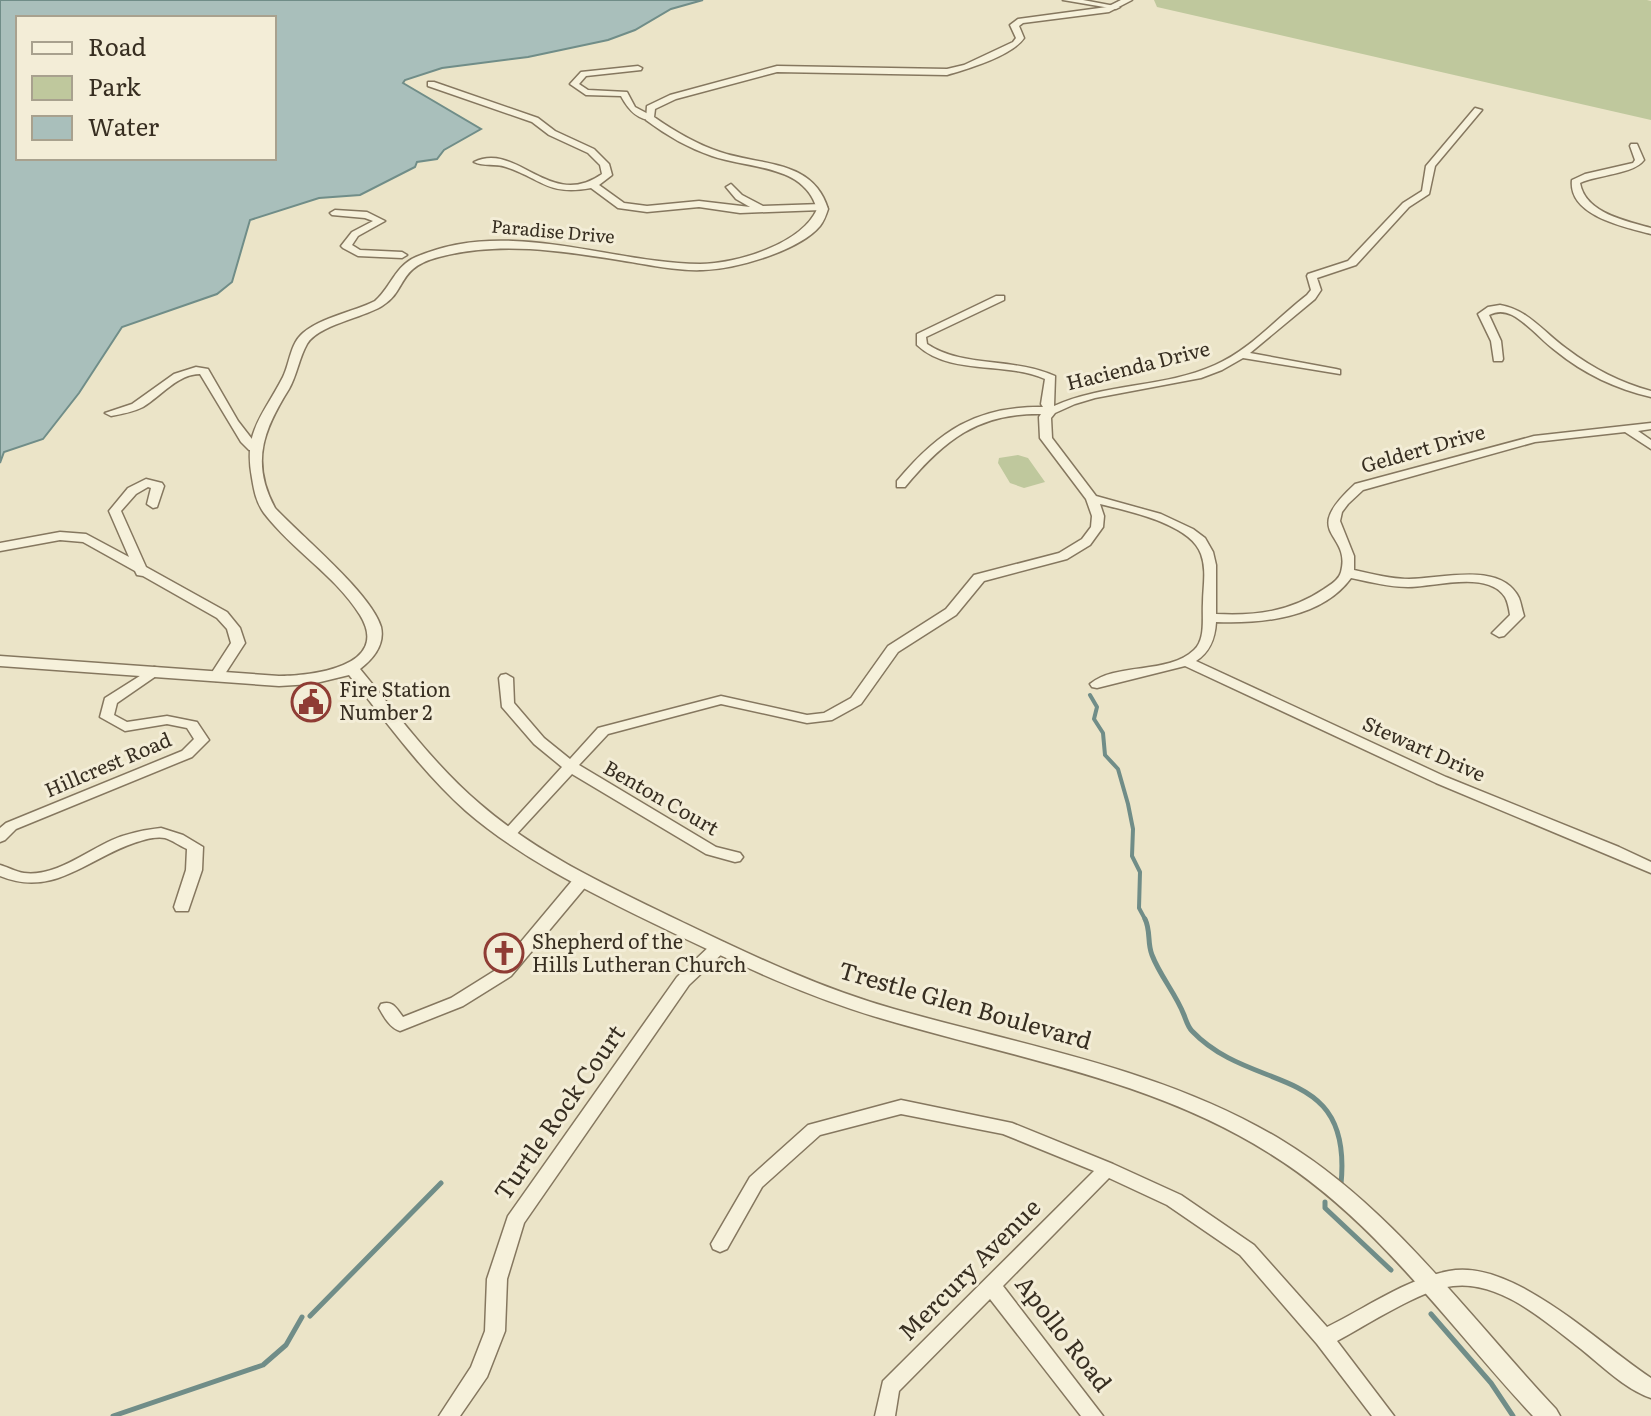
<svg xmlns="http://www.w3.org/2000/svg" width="1651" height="1416" font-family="Literata,serif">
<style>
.green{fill:#bfc89d}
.water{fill:#a9bfbb;stroke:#708d88;stroke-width:2;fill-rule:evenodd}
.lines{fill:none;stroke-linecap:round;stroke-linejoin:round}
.stream-far1{stroke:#708d88;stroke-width:4}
.stream{stroke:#708d88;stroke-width:5}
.minor-casing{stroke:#85775f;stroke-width:3}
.tertiary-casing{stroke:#85775f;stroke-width:3}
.minor{fill:#f6f1db;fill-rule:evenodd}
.tertiary{fill:#f6f1db;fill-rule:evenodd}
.labels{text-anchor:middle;stroke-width:6;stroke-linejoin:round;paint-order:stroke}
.far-street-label{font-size:18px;fill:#372e21;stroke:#f3edd7}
.street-label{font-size:20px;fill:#372e21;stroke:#f3edd7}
.poi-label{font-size:20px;fill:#372e21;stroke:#f3edd7;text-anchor:start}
.near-street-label{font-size:24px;fill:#372e21;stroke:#f3edd7}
</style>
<rect width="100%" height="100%" fill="#ebe4c8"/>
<path class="green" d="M1154,0H1647L1651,1V120L1157,7Z
M1018,455L1028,458L1045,482L1024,488L1010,483L998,463L999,458Z"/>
<path class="water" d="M0,0H703L671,9L635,30L608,40L528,57L442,68L405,80L403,83L481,129L444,150L437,159L417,162L415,167L360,195L319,198L250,220L232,282L217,294L122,327L79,393L43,439L4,452L0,463ZM18,18H274V158H18Z"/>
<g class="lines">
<path class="stream-far1" d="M1090,695L1097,707L1094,719L1103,733L1105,755L1118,769L1128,804L1133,829L1132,856L1140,872L1139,908L1146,921"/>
<path class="stream" d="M1145,919C1151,931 1147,943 1152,955C1160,976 1176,994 1184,1015C1186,1020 1188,1027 1192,1031C1253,1095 1353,1062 1341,1184
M1325,1202V1208L1391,1270
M1431,1314L1491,1383L1513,1416
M310,1316L441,1183
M113,1416L263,1365L286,1345L302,1317"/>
<defs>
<path id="minor" d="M1063,0H1083L1120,7L1116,9Z
M638,66L642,68L641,70L586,76L579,84L588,90L627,92L635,107L652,116V120C637,120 628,109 621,96L586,95L570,84L581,72Z
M428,82H434L538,118L555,131L594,149L609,164L612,175L599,185L624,203L647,206L699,201L750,207L736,199L726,187L731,184L742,195L763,206L822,204L827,207L822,210L740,213L699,207L647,212L618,208L591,188C548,196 542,179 506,167C495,163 484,167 474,162C517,141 550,211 602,174L600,165L588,153L549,135L532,122L428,86Z
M1475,108L1482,110L1435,166L1429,194L1409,207L1356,265L1317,278L1321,290L1315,299L1250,353L1336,369L1340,370V374L1243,358L1222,370L1201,378L1095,398L1075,404L1055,413L1051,418L1052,438L1096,496L1161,514L1193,529L1205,538L1213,552L1216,565V614C1255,616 1290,612 1324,589C1330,585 1339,580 1341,572C1352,531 1298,536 1355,484L1534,436L1651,423V429L1638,431L1651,440V449L1625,432L1535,442L1363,490L1348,504L1342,512L1340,521L1354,556V570C1372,574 1391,579 1409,579C1441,579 1501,561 1519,598C1521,603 1522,610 1524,616L1504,636L1499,637L1492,633L1510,615C1509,609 1508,602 1505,597C1488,570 1434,587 1408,587C1389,587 1370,582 1351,578C1322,618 1261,624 1216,622C1215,639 1210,652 1196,661L1446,777L1619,847L1651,862V873L1436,783L1185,666L1097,688L1092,687L1090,684C1116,662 1168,675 1194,650C1206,639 1202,618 1203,603C1203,587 1207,570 1201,554C1191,524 1128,511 1100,504L1104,516L1103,527L1090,545L1067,559L984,581L956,615L898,652L861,704L832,720L807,723L721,704L608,734L579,765L716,847L740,853L743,857L740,861L735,862L706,854L572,774L513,838H503L500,835L503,832L562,767L534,744L502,707L499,678L501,675L506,674L513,678L514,703L544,738L570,759L598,728L721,696L807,715L824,713L851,698L888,646L946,609L974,575L1059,553L1082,539L1091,527L1092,516L1086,499L1040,438L1039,417L1041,414C978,413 944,440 905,487H897V481C939,431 976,406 1043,407L1041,404L1045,379C1005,361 950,376 917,345V334L996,296H1004V300L926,337L927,344C963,368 1012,357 1055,376L1054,406C1105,383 1164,388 1215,365C1250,350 1277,318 1307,295L1311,290L1307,276L1308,274L1348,261L1403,203L1422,191L1426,166Z
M1631,144H1637L1644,160C1634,174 1597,175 1580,183C1585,213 1626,221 1651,228V234C1625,227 1568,216 1572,180L1585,174L1633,163L1635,160L1630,146Z
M335,210L367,212L385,221L358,236L352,245L360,250L402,252L407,255L402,258L358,256L343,248L341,246L352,232L373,221L365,218L332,215L330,213Z
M1500,305C1529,310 1544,333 1567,349C1592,368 1621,383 1651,391V397C1617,389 1584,374 1556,351C1541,340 1529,324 1512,315C1504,311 1497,311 1489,315L1501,341L1503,359L1502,361H1494L1491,341L1478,314L1488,307Z
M196,367L208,369L238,421L259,448L257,450H249L241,442L200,374C178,374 161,396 143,407C133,412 122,414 111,416L105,413L132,404L174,374Z
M146,479L162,483L164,486L157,507L153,508L147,504L151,488L148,487L136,494L121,511L146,567L227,612L240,628L245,643L221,680L216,681L209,677L231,643L227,629L217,618L143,576L137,575L135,571L83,542L60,540L0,551V543L60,532L86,534L129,557L109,511L128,488Z
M154,667L159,668L161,671L159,674L117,703L114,715L127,722L167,716L197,722L209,740L192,757L16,829L5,840L0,842V828L6,823L182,751L194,739L187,728L167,724L125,731L100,717L105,698Z
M161,828L183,835L203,847L202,870L188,911H176L174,907L186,870L187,849C180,846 172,840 165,838C155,836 143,840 134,843C87,859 53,898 0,876V865C8,867 16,872 24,873C55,877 85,852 112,840C128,833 144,830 161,828Z
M582,875L588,876L590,880L588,884L511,976L463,1006L400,1031C390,1028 384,1017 379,1008L381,1004C393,1000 396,1008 403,1017L451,998L499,968L576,876Z
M719,941L725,943L727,947L725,951L689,985L524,1223L507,1279L505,1331L487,1377L460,1416H439L471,1367L485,1331L487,1279L508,1216L677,977L713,943Z
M901,1100L1012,1123L1113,1164L1181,1195L1254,1245L1327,1327C1366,1308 1406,1279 1449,1271C1513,1258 1600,1345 1651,1378V1398C1625,1389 1602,1366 1581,1349C1546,1322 1500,1280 1453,1286C1422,1289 1367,1325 1337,1341L1394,1416H1372L1317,1344L1240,1255L1167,1205L1109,1178L1003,1286L1103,1416H1081L990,1299L899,1391L895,1416H875L883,1381L1094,1171L1003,1134L901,1114L820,1135L762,1187L727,1249L720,1252L713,1249L711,1244L750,1177L808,1125Z"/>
<path id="tertiary" d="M1121,0H1132L1109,12L1023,23L1019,26L1024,38C1012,56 968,69 947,75L777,72L676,99L655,109L654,117C674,131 696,144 720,152C761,166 813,159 828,209C826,215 824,221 820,226C799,251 736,269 703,270C679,271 655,266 631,262C568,252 502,240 439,257C396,268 408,290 382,306C363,318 318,325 307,344C299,358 297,375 289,389C264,429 250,462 275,508C301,536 371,593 381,627C385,645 373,659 360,669C398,715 434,765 480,804C539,855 610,887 680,921C749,954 819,988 894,1009C1024,1046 1165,1069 1283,1141C1393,1208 1469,1317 1556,1409L1560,1416H1533C1448,1325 1376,1219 1269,1153C1157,1082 1022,1059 897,1023C813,1000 735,963 657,925C590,892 523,860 466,811C421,771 386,721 349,675L312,684L279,686L0,666V656L279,676C311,676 392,667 360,615C335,575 292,550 264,513C256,502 254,490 252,478C243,431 263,416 283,377C290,363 290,344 303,333C322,317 353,312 375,301C391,287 395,266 416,257C507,217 608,263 700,264C736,264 802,244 817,209C804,164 749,169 712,156C688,148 666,135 646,120L647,106L670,95L777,66L947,69L964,65L1013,42L1016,38L1010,25L1018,19L1107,7Z"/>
</defs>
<use href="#minor" class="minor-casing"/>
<use href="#tertiary" class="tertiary-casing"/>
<use href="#minor" class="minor"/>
<use href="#tertiary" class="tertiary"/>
</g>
<defs>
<symbol id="civic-ring" viewBox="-11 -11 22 22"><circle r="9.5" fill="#f3edd7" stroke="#8f3c34" stroke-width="1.5"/><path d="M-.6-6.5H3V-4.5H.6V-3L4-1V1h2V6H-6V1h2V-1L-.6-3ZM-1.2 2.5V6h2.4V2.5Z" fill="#8f3c34"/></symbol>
<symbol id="church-ring" viewBox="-11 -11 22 22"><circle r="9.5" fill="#f3edd7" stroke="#8f3c34" stroke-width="1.5"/><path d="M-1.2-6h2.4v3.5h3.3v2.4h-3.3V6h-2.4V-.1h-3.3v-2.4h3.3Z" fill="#8f3c34"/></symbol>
</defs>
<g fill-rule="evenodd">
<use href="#civic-ring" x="289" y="680" width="44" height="44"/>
<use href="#church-ring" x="482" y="931" width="44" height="44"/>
</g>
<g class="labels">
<g class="far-street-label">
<text transform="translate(553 232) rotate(5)" y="6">Paradise Drive</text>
</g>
<g class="street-label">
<text transform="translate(1138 366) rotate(-14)" y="7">Hacienda Drive</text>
<text transform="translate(1423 449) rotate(-16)" y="7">Geldert Drive</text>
<text transform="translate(1424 749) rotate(24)" y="7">Stewart Drive</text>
<text transform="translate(108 765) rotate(-23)" y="7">Hillcrest Road</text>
<text transform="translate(661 798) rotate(30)" y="7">Benton Court</text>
</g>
<g class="poi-label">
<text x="339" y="697">Fire Station<tspan x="339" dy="23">Number 2</tspan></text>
<text x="532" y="949">Shepherd of the<tspan x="532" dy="23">Hills Lutheran Church</tspan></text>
</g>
<g class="near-street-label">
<text transform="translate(965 1006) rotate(16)" y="8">Trestle Glen Boulevard</text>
<text transform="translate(560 1113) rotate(-55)" y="8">Turtle Rock Court</text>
<text transform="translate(970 1270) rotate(-45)" y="8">Mercury Avenue</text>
<text transform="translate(1063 1334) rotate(52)" y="8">Apollo Road</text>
</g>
</g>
<rect x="16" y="16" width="260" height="144" fill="#f3edd7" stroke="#a8a18e" stroke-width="2"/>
<rect x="32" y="42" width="40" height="12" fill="#f6f1db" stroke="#a8a18e" stroke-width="2"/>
<text x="88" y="56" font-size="24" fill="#372e21">Road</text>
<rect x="32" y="76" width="40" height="24" fill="#bfc89d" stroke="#a8a18e" stroke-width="2"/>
<text x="88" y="96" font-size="24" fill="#372e21">Park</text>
<rect x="32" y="116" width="40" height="24" fill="#a9bfbb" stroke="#a8a18e" stroke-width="2"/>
<text x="88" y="136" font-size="24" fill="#372e21">Water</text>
</svg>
